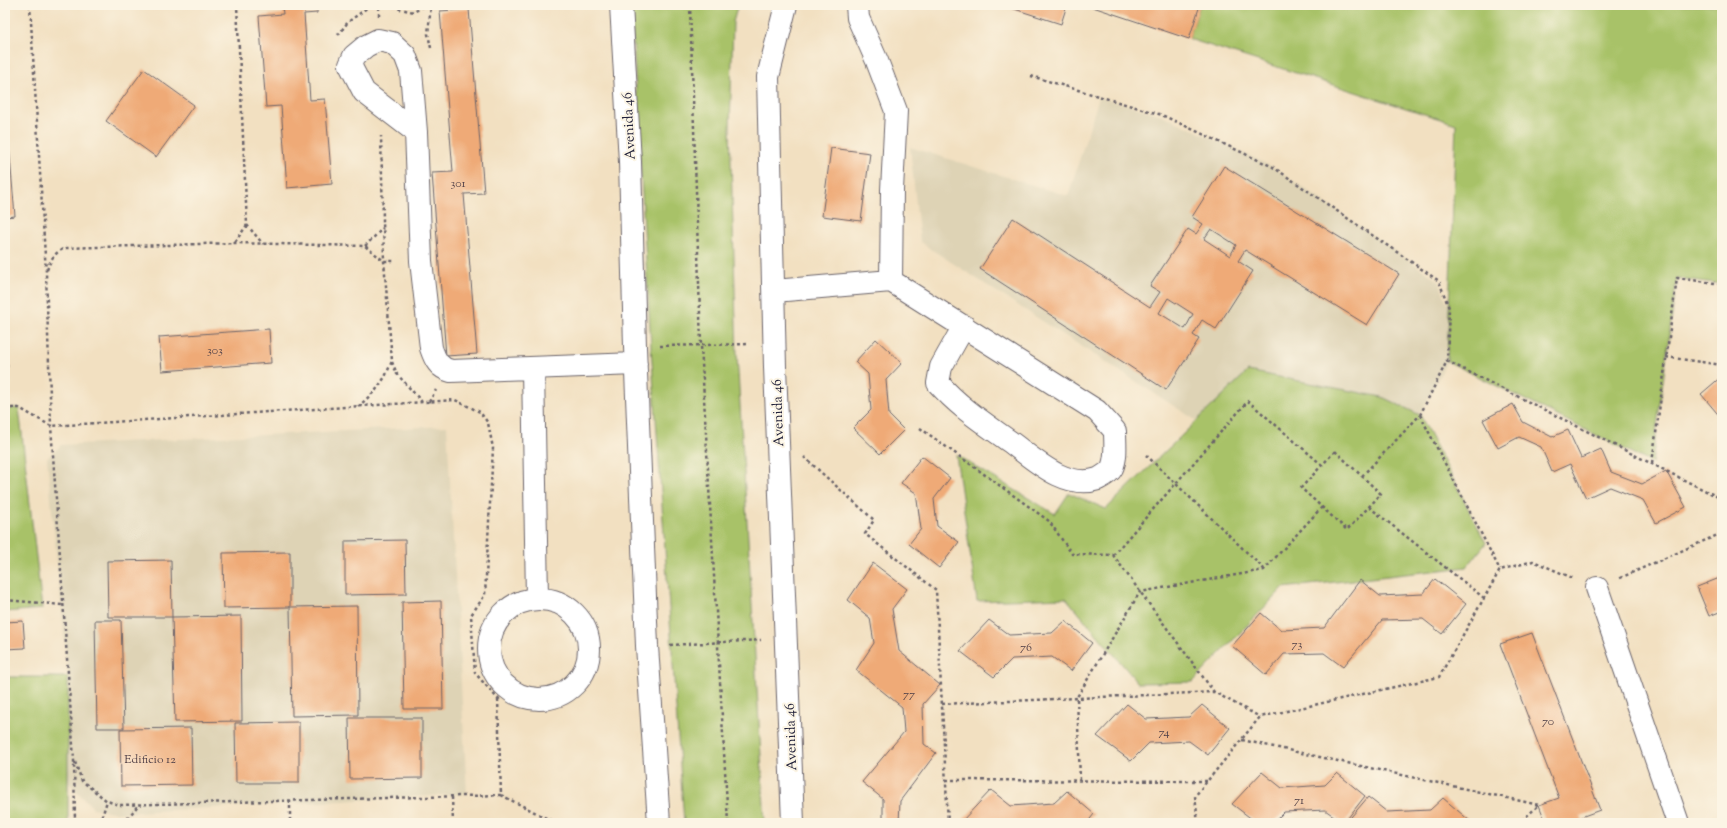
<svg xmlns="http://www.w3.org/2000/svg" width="1727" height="828" font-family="'Sorts Mill Goudy',serif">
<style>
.built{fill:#ded3b5}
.green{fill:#a8c268;stroke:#657252}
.building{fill:#efaa77;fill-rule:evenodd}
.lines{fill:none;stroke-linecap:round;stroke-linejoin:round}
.minor-casing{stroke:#6b646a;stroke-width:24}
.path{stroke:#6b646a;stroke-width:2.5;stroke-dasharray:3 3;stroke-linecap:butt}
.minor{stroke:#fff;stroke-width:22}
.labels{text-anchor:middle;stroke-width:4;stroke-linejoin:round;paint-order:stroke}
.number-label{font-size:12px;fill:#55444a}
.street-label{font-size:14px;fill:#22223b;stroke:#fcf5e5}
</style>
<rect width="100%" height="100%" fill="#fcf5e5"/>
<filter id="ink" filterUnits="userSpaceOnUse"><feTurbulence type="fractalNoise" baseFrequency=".025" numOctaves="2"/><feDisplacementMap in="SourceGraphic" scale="8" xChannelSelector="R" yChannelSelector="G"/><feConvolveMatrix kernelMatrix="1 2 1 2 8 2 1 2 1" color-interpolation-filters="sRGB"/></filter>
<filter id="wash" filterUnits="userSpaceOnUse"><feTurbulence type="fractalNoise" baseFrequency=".012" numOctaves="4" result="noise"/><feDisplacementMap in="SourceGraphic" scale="16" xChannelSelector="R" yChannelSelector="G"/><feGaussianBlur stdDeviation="0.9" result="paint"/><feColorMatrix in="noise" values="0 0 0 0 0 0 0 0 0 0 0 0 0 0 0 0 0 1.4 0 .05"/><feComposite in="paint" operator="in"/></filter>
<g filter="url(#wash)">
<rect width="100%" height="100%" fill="#f2e0c1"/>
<path class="built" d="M1099,97L1162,115L1273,167L1439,281L1449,308L1447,361L1420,415L1382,397L1248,371L1197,421L920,242L910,147L1068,196Z
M447,426L467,794L118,813L93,808L67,781L68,677L47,458L61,445Z"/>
<path class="green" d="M631,5H738L733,22L730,129L737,355L765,823H684L651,347Z
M1200,5H1722V284L1677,278L1652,463L1447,361L1456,124L1189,39Z
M1248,371L1382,397L1420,415L1486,543L1467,567L1283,588L1193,682L1138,683L1066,598L977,601L956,455L1055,514L1069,493L1106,509Z
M5,408H19L42,609L5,612Z
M5,677H68V823H5Z"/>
<g id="blocks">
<path class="building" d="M282,5H317V13L304,14L310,100L325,99L332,184L287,188L281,106L266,107L259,16L283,14Z
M1002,5H1067L1061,24Z
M1087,5H1200L1189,39Z
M469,9L484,193L464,194L477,354L446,356L432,173L453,172L440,11Z
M144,69L194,105L156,157L106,121Z
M5,99L15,216L5,217Z
M831,148L870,153L861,221L822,216Z
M1224,166L1399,274L1367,325L1245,250L1238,261L1253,271L1216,329L1202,320L1193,335L1199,339L1166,390L980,269L1013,218L1150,307L1160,292L1150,286L1188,229L1196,234L1203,224L1192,217ZM1211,229L1236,245L1230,256L1204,239ZM1168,298L1193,314L1185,329L1159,313Z
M269,329L271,363L162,371L159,337Z
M876,339L902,363L886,380L889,415L904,430L880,454L853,428L871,410L868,374L855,362Z
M5,340L8,367H5Z
M1722,376V419L1701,394Z
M1513,404L1523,422L1552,437L1568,430L1581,458L1601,449L1611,472L1642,484L1666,471L1686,507L1656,523L1643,500L1610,487L1586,498L1570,464L1552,472L1541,447L1519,437L1498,448L1483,420Z
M922,456L950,478L934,499L937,526L959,542L939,568L909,544L921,529L916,493L901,483Z
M405,540L406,594L345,595V541Z
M290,552V607L224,608L223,553Z
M171,560L172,617H108L107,561Z
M873,563L907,589L892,609L899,651L940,685L923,704L924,744L936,753L900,801L899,823H883V799L862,782L904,732L902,707L856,670L874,643L870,618L848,600Z
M1722,577V611L1709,616L1697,587Z
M1435,579L1466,604L1442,634L1423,619L1382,620L1343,667L1324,653L1284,654L1266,675L1232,646L1261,613L1281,630L1324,628L1360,580L1380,596L1423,594Z
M441,601L443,709H404L402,602Z
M357,606L358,715L292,716L290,607Z
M241,616L242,721L175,722L172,617Z
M95,620H121L124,728H97Z
M989,620L1009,635L1052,633L1065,621L1092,643L1071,671L1052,657L1012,659L994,677L960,651Z
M23,621L25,648L5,649V622Z
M1532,633L1600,810L1581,817L1584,823H1546L1539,805L1559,798L1500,644Z
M1127,704L1146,719L1189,717L1202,705L1230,728L1208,755L1189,741L1149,743L1131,761L1097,736Z
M349,718H422V778L350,779Z
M299,722V783H236L235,723Z
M191,728L192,785L121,786L120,729Z
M1262,772L1282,788L1325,785L1337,773L1365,796L1344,823L1325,810L1284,812L1273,823H1257L1232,804Z
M991,790L1011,806L1054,803L1067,791L1094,814L1087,823L961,822Z
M1368,797L1387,812L1430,810L1443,798L1470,821L1468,823H1346Z"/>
</g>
</g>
<g filter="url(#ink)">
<use href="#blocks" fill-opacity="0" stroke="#6b646a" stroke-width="1"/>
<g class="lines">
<defs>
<path id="minor" d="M621,5L630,162L635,347L647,646L659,823
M786,5L768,77L775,367L793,823
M857,5L858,18L877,61L896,111L892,190L891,281
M416,132L364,92L350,65L354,56L366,46L378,40L392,43L405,55L411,71L416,132L421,261L431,348C435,360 439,368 451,371L636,364
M774,291L891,281L1097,411L1115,431C1115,443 1117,457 1112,468C1110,472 1102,477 1098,479C1065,490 1034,459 1009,441C984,423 959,407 938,383L941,367L964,326
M533,368L537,598
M1597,588L1678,823
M489 649a50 50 0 1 1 100 0a50 50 0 1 1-100 0Z"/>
</defs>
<use href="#minor" class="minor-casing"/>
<path class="path" d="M30,5L46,273L51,426L74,760L75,823
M394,5L396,8L414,12L425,5
M690,5L701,345L728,823
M379,16V5
M338,35L348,22L371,5
M431,48L428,34L431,5
M1031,76L1162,115L1273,167L1439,281L1449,308L1447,361L1420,415L1362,476
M247,225L263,244
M235,242L247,225L237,5
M365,246L383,228
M47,270C51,259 54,253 65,248L235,243L365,246L384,261H396
M660,346L750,344
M1666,357L1722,365
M1447,361L1722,499
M392,362L397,374L422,402
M429,402L436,390
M358,407L376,390L385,377L392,361L384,261L381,136
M5,408H19L51,426L455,400L480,412L488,423L493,448L485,595L471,615L475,673L498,699L515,694
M1420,415L1500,570
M920,428L1049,521L1072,554L1113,555L1214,692
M1335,451L1381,494L1347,530L1301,488Z
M1146,455L1264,569
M804,457L874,520L865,534L936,590L948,823
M1652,463L1677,278L1722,284
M1369,507L1484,598
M1113,555L1248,401L1322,465
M1620,578L1722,533
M5,600L63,605
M670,645L761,640
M498,699L501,795L556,823
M942,704L1214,692L1260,717
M1242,740L1539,805L1519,823
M75,762L82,781L107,801L119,805L501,795
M946,780L1207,781
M1080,780L1077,697L1140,592L1264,570L1322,507
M452,797L453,823
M290,800V823
M100,823L107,801
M124,823L139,804
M1198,823L1195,796L1260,717L1439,677L1500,570L1533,561L1575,579"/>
<use href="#minor" class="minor"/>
</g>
</g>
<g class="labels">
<g class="number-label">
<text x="458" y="187">301</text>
<text x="215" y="354">303</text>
<text x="1297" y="648">73</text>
<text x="1026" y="651">76</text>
<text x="909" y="698">77</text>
<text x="1548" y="725">70</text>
<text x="1164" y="736">74</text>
<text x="150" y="763">Edificio 12</text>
<text x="1299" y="804">71</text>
</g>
<g class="street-label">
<text transform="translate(628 126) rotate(-93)" y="5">Avenida 46</text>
<text transform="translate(777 413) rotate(-92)" y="5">Avenida 46</text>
<text transform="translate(790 737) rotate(-92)" y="5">Avenida 46</text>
</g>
</g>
<rect width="1727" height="828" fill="none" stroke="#fcf5e5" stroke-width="20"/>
</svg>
